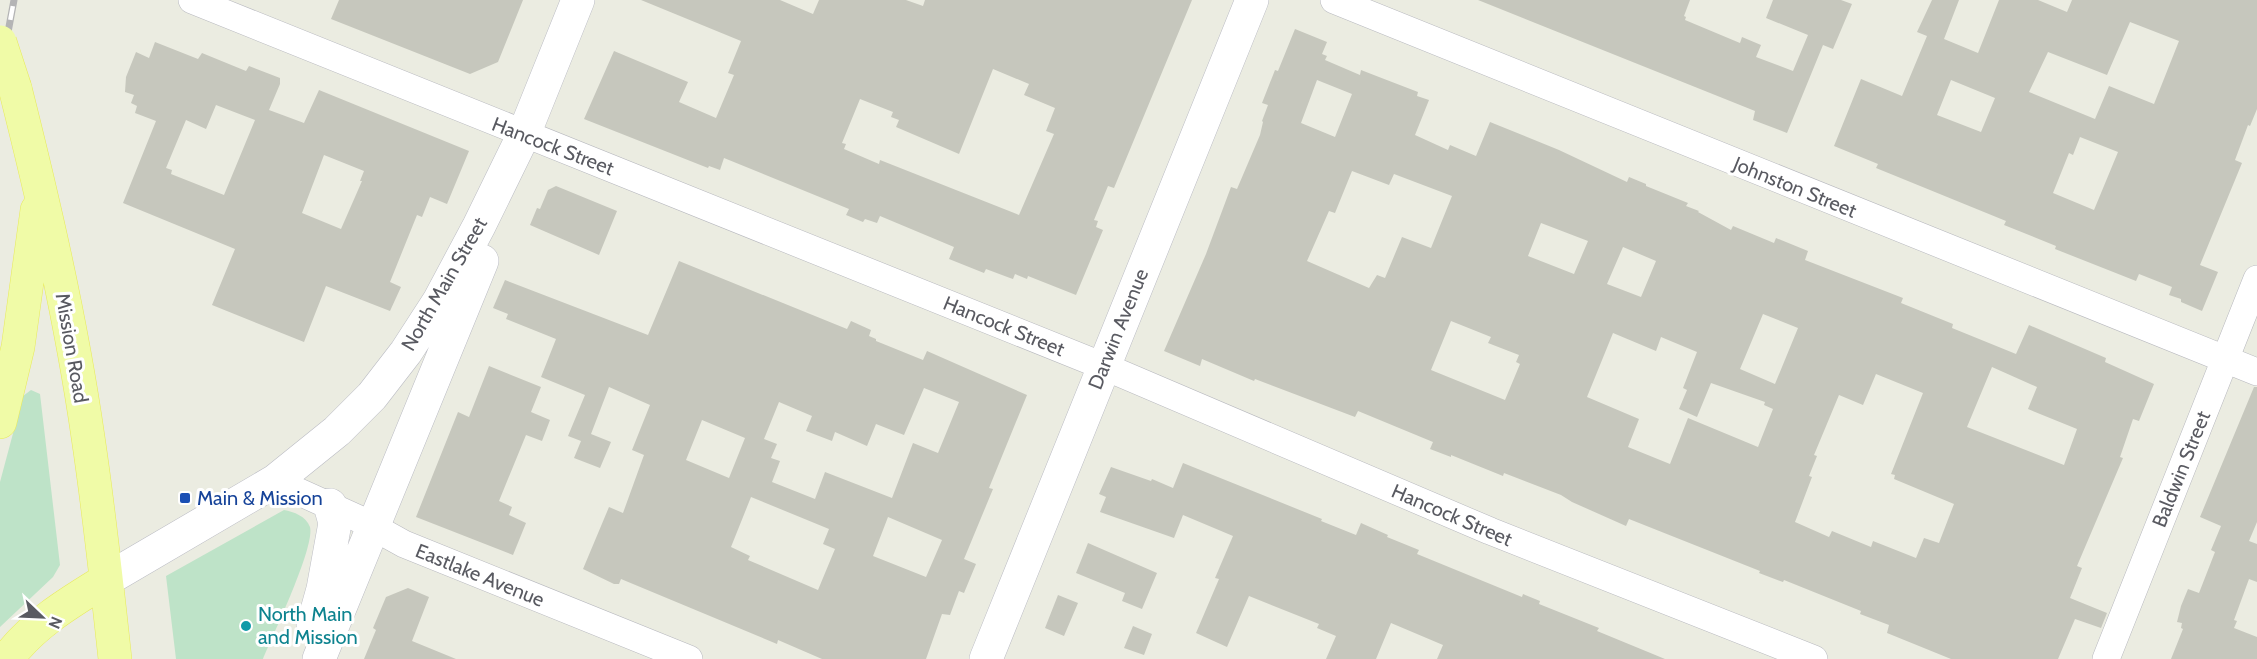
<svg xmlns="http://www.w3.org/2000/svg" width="2257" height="659" font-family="Cabin,sans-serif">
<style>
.green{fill:#bee3c8}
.building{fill:#c6c7bd;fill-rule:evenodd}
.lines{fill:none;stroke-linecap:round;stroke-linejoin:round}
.street-casing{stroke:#b8b9bf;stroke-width:28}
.secondary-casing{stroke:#bbbcc4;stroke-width:34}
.primary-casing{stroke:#e8ea5b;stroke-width:34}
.street{stroke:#fff;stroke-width:27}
.secondary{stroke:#fff;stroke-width:33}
.primary{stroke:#f0fba7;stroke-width:33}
.rail-casing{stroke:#b4b4b5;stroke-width:7}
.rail{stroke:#fff;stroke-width:4.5;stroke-dasharray:14;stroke-linecap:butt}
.primary-bridge-casing{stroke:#e8ea5b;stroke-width:34;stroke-linecap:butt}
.primary-bridge{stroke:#f0fba7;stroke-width:33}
.transit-dot{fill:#1a4fb4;stroke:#fff;stroke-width:2}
.culture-dot{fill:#0f9aa8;stroke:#fff;stroke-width:2}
.labels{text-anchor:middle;stroke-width:6;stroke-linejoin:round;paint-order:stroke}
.street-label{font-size:20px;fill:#595a61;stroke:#fff}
.transit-label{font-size:20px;fill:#164399;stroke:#fff;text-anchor:start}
.culture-label{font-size:20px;fill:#0d838f;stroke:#fff;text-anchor:start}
</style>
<rect width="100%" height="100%" fill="#ebece1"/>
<path class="green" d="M31,390L40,394L60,565L53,577L0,627V482L23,396Z
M284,510C294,512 306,516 310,527C315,547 273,635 263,659H176L166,576Z"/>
<path class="building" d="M339,0H523L498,62L470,74L331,19Z
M641,0H780L813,14L819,0H906L923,6L925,0H1192L1114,188L1108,186L1094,220L1098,221L1096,227L1103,230L1076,295L1028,276L1027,279L1015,274L1013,279L1010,278L986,269L984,273L949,259L954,247L880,216L877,223L865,219L863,222L846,215L849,209L724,158L720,170L709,166L708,168L584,119L614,51L688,82L679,102L716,118L734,75L728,73L741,41ZM993,69L1029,84L1024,95L1055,108L1046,131L1054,134L1019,215L880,160L879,164L844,149L846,144L842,143L860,99L893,112L891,117L899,120L896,127L959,154Z
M1478,0H1690L1684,16L1686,17L1685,20L1740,43L1742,37L1761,45L1756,57L1793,71L1808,35L1766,18L1773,0H1841L1852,4L1833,49L1823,45L1787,133L1753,120L1755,111Z
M1932,0H1959L1944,39L1978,53L1999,0H2038L2067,12L2072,0H2257V109L2250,126L2248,125L2235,160L2242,163L2200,265L2218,272L2202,311L2181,302V299L2169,295L2172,287L2139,274L2136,281L2055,249L2056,246L2004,225L2006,221L1876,168L1878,164L1834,146L1861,79L1902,96L1927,36L1917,32ZM2130,22L2179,41L2154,104L2109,86L2095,119L2029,92L2048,52L2107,75ZM1951,80L1995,98L1981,132L1937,115ZM2080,137L2118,152L2094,210L2053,193L2069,153L2073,155Z
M1295,29L1327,42L1322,54L1327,56L1325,60L1360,75L1361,70L1379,77L1418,92L1417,96L1429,100L1415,135L1448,150L1450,145L1476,156L1490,122L1559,150L1627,182L1629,177L1646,184V186L1688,203L1686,206L1699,211L1698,212L1731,230L1733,226L1774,243L1776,238L1808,251L1805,260L1903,298L1901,303L1953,324L1952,328L2016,354L2029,325L2106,358L2105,362L2154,384L2139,421L2133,419L2120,457L2123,458L2077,566L2082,568L2070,598L2107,613L2101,628L2075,619L2058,659H1951L1887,633L1889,625L1860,614L1861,611L1784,580L1783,582L1759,573L1760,571L1629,519L1626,526L1572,502L1561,495L1504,473L1503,476L1451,455V457L1430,449L1433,442L1358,411L1355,417L1255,379L1254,381L1202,359L1200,366L1164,351L1206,254L1231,187L1237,189L1260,135L1263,122L1262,121L1268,105L1262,103L1275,70L1278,71ZM1317,80L1352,94L1335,137L1301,123ZM1352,171L1389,185L1394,174L1452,196L1431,248L1402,237L1385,278L1377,275L1369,288L1307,261L1329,211L1335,213ZM1541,223L1588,241L1574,274L1528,256ZM1623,247L1656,261L1641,297L1607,284ZM1763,314L1798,328L1775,384L1740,369ZM1451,321L1491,337L1488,343L1519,355L1516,362L1520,364L1505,400L1431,370ZM1613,333L1656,351L1661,337L1697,352L1683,388L1687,390L1679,409L1697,417L1711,383L1765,402L1764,405L1773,409L1758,447L1688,418L1670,464L1628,447L1639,419L1587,397ZM1992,367L2037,387L2028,409L2077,429L2064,465L1967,427ZM1876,374L1923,393L1891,474L1895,475L1894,479L1954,504L1939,543L1924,538L1916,558L1873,541L1871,547L1832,531L1829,537L1795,522L1812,477L1809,476L1817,456L1814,455L1839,395L1863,405Z
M155,42L198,59L202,53L246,71L249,66L280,78V84L269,110L304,123L319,90L469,151L447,204L430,197L422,217L417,215L390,282L401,287L390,311L326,286L304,342L212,305L235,249L123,203L156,121L135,113L137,106L131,103L134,95L125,92L126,77L136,52L149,58ZM216,105L255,120L224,195L171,174L172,170L166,168L186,120L206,129ZM324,155L364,171L360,181H362L341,229L302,213Z
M556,186L617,211L599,255L530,225L537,208L540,209L548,190Z
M679,261L847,329L851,321L871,330L869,336L876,339V341L923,360L927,351L1027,395L989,488L993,489L964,559L976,564L964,593L959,591L950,615L942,614L926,659H822L778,640L777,644L621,579L619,584H614L583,569L609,507L623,513L644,455L632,450L650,405L609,387L591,434L611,442L600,468L574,458L581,441L568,436L585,395L541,377L556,339L506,319L508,314L493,308L505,280L648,335ZM924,388L959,402L938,453L913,443L892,498L825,472L815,499L772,482L780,461L771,458L777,444L764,439L779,402L812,416L806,431L832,441L835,432L867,446L876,424L904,435ZM702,420L745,438L729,478L686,460ZM751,497L829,529L823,544L835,549L818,590L748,560L750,556L731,547ZM888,517L942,540L926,577L873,556Z
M489,366L541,387L531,412L550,420L542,441L526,435L499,501L512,507L509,515L526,523L513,555L416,517L458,412L469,417Z
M2254,387H2257V522L2249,541L2257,544V582L2249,579L2234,620L2237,621L2234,628L2257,637V659H2171L2183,629L2181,628L2182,623L2177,622L2181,606L2188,589L2199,593L2215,552L2211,550L2221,526L2200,517Z
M1183,463L1322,519L1321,521L1356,535L1361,523L1388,535L1387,537L1419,550L1417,554L1522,597L1523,594L1540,601L1539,604L1599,628L1597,631L1665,659H1437L1443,645L1391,623L1376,659H1326L1336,636L1317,628L1319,624L1249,596L1227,647L1196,633L1219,579L1215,578L1233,536L1183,515L1174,538L1100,512L1106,497L1099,494L1111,467L1151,481L1152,479L1173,488Z
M1088,543L1157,573L1142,609L1122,601L1125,593L1076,573Z
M408,588L429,597L412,641L456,659H364L376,630L373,628L386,597Z
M1058,595L1078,603L1064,636L1045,628Z
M1133,626L1152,634L1144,655L1124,648Z"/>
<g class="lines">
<defs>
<path id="street" d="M192,0L1103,366L1490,531L1814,659
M1334,0L2257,372
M275,481L359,519L404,544L689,659
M2106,659L2257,279"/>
<path id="secondary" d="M106,580L275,481L337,431L372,396L406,352L439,301L479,226L524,134L578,0
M313,625L323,589L335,523L330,505
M319,659L482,261
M986,659L1252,0"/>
<path id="primary" d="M15,88C44,203 71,319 88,437C99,510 107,585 115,659
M0,422L18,347L37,210
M7,659C33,624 70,602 106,580"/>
</defs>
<use href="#street" class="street-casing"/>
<use href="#secondary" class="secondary-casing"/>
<use href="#primary" class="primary-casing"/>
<use href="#street" class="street"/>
<use href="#secondary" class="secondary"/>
<use href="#primary" class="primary"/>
<defs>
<path id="rail" d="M0,75L14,0"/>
</defs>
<use href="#rail" class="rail-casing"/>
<use href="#rail" class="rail"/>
<defs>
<path id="primary-bridge" d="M0,42L15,88"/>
</defs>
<use href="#primary-bridge" class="primary-bridge-casing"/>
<use href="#primary-bridge" class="primary-bridge"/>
</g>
<rect class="transit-dot" x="179" y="492" width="12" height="12" rx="3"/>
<circle class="culture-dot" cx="246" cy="626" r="6"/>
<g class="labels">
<g class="street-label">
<text transform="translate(553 146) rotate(21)" y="7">Hancock Street</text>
<text transform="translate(1795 187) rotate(22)" y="7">Johnston Street</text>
<text transform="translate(444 284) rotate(-60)" y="7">North Main Street</text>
<text transform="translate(1004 326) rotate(22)" y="7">Hancock Street</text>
<text transform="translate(1118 329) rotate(-68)" y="7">Darwin Avenue</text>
<text transform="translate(72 348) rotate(80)" y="7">Mission Road</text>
<text transform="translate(2181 469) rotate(-68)" y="7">Baldwin Street</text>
<text transform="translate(1452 515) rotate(23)" y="7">Hancock Street</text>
<text transform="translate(480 575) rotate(22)" y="7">Eastlake Avenue</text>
</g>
<g class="transit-label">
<text x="197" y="505">Main &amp; Mission</text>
</g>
<g class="culture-label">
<text x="258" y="621">North Main<tspan x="258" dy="23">and Mission</tspan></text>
</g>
</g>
<g transform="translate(42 617) rotate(113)" stroke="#ffffff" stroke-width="4.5" paint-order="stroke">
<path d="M0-4.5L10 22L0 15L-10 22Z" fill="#595a61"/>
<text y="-9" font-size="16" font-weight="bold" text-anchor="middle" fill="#595a61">N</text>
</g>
</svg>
